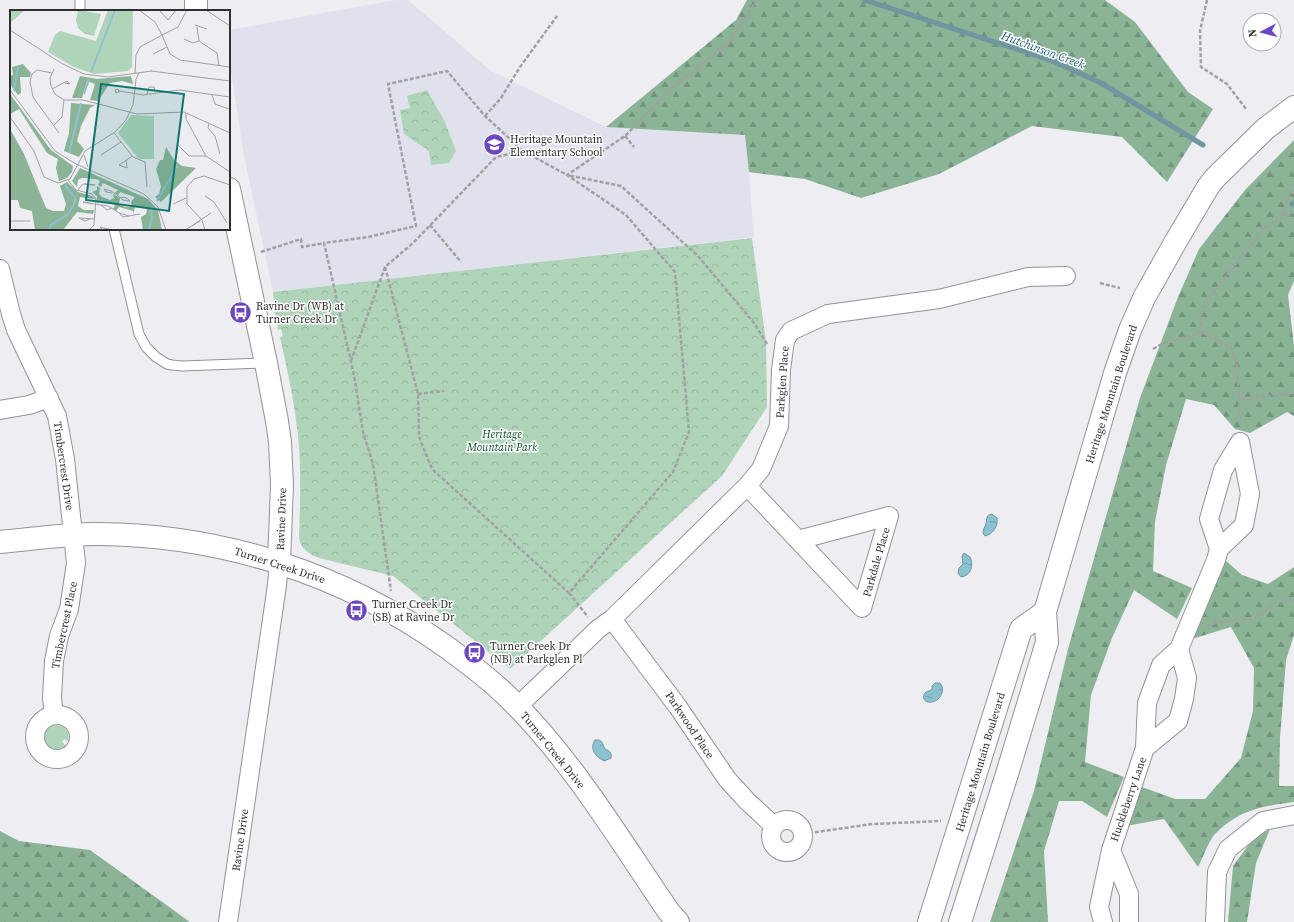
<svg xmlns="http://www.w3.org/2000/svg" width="1294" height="922" font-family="'Source Serif 4',serif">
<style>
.built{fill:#e0e1ed}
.grass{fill:#afd4ba}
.forest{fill:url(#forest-firs)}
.park{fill:url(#park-crowns)}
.water{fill:url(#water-ripples);stroke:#6f96a1}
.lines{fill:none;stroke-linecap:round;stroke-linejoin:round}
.stream{stroke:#6f96a1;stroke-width:5}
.service-casing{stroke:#929397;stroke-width:11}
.minor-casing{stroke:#929397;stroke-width:20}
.tertiary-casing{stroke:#929397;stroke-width:24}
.secondary-casing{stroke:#929397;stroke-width:24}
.path{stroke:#a1a1a4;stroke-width:2.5;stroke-dasharray:4 2;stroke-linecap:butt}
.service{stroke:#fff;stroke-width:9}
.minor{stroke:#fff;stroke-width:18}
.tertiary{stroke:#fff;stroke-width:22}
.secondary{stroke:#fff;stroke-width:22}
.labels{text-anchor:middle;stroke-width:3;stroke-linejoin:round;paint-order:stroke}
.poi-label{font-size:11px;fill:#2f2f31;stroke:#fff;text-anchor:start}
.street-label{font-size:11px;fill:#2f2f31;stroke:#fff}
.park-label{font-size:11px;font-style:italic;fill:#054d29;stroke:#fff}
.water-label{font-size:12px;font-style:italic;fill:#185f70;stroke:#fff}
.inset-river{fill:none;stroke:#8bc2d1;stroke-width:2}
.inset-road{fill:none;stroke:#a1a1a5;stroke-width:1}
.view{fill:#0f766e;fill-opacity:0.15;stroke:#0f766e;stroke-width:2}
.inset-edge{fill:none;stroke:#2f2f31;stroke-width:2}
</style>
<defs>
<pattern id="forest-firs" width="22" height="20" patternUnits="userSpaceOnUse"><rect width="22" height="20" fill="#8bb497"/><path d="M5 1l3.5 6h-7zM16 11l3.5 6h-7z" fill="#72937c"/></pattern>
<pattern id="park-crowns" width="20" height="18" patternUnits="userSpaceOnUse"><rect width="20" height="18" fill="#afd4ba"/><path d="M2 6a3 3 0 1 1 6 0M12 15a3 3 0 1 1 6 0" fill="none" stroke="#97b6a0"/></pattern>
<pattern id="water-ripples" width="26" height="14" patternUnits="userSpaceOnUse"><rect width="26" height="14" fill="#8bc2d1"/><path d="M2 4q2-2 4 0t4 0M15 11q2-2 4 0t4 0" fill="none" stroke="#729eaa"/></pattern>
</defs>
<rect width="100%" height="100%" fill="#ededf2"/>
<path class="built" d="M396,0H408L491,71L606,127L746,135L754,237L273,292L244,156L229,58V30Z"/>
<path class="grass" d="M56,725L64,727L69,734L68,741L64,739L62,742L66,746C48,759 34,730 56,725Z"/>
<path class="forest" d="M747,0H1105L1135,22L1188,92L1213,109L1167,182L1122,137L1032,126L939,174L861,198L805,179L749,172L745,135L606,127L736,20Z
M1294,140V281L1288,295L1294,346V416L1287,412L1250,433L1235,429L1214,405L1186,399L1166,465L1155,522L1153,571L1192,588L1177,619L1134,590L1112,638L1091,695L1085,762L1124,777L1107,817L1082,801H1059L1044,851L1048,922H990L1034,791L1068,649L1140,398L1178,297L1199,249L1245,190Z
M1224,559L1242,575L1268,584L1294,567V635L1286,660L1280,738L1279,786H1294V802C1263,806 1238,810 1215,834C1208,842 1203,858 1198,867L1164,819L1126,826L1142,787L1175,799H1205L1241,758L1253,711L1254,668L1231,627L1192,639Z
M1270,829L1256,863L1247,922H1228L1233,866L1253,839Z
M0,831L19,841L90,850L190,922H0Z"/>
<path class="park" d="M427,90L444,120L456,151L449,163L431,165L429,151L404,134L400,110L410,108L407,96Z
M752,238L766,342L767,407L722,476L510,669L393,576L319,558C310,554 301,550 299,538C300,507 301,477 299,446C296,409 288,373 280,337L283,336L281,329L278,330L275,314L273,292Z"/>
<path class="water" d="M992,514L997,518C998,527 993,534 985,536L983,533C983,529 985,527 986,524C987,518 986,515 992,514Z
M964,553L970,557C974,565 971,576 961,577L958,573L959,568L963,564L962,556Z
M935,683H940C947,691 938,704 928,702C923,701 922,695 926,692C928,691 930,691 932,689V686Z
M595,740C603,739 602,744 605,749C610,751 612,753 611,758L604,761C596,757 589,749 595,740Z"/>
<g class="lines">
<path class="stream" d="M865,0L1050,60L1101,83L1203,145
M1292,204L1294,203"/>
<defs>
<path id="service" d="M80,0V11
M114,229L139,334L146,347L156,357L167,364L172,365L183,366L266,363"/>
<path id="minor" d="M0,269L11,314L16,330L57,416L65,459L76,563L69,609L59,636L54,661L52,698L54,715
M0,410L29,405L49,398
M1240,442L1250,494L1244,525L1219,549L1209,519L1223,470Z
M747,486L862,608L889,516L798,540
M612,619L678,707L727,779L747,801L774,826
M1179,649L1187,678L1184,699L1178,721L1145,748L1147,703L1161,665L1179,649L1216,560L1219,549
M517,707L598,629L612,619L747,486L761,469L779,426L781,370L785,340L791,331L828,314L939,299L1028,277L1066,276
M35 737a22 22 0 1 1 44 0a22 22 0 1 1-44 0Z
M771 836a16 16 0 1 1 32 0a16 16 0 1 1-32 0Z
M1111,850L1145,748
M228,922L277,585L279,563
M1103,922L1099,907L1111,850L1129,894V922
M1215,922L1217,872L1228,849L1263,821L1294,815"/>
<path id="tertiary" d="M196,0V11
M229,189L266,363L277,421L280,442L282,485L279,563
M0,542C33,539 65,534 98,534C224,535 343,574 445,646C467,662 490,679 509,698C573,761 619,839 669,912L678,922"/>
<path id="secondary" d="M929,922L1021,629L1045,612
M960,922L1007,774L1047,642L1045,612L1115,373L1130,330L1144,298L1176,241L1208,187L1215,178L1265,129L1294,107"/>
</defs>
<use href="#service" class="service-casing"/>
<use href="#minor" class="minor-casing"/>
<use href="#tertiary" class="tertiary-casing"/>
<use href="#secondary" class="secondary-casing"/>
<path class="path" d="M757,0L730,41L666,94L625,136L567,175L621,186L698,256L754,323L767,344
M1207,0L1200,31L1201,67L1227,84L1246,109
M485,116L501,98L520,67L557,16
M625,136L634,147
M1283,216L1287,202L1294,191
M430,225L461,262
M261,252L301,239L302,247L324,243
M385,267L418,394L419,437L432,469L569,593L673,472L689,432L675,272L626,215L567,175L523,151L485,116L447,71L388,84L416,226L368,237L324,243L354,375L363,432L373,464L391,591
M1100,283L1120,288
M1202,332L1200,319L1205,305L1227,275L1265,227L1283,216L1294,212
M1153,349L1160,345L1202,332L1231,348L1237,362L1239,399
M351,361L385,267L413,243L496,157L523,151
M418,394L444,391
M1240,425L1239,399L1294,393
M569,593L588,617
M1207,626L1219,622L1255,618L1275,603L1294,600
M803,834L872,824L941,821"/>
<use href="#service" class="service"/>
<use href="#minor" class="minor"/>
<use href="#tertiary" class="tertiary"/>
<use href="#secondary" class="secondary"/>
</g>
<defs>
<symbol id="school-disc" viewBox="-11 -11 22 22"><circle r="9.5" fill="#6b47c0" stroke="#fff"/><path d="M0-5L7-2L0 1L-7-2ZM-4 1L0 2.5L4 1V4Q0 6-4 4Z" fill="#fff"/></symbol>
<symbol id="bus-disc" viewBox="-11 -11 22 22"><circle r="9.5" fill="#6b47c0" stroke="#fff"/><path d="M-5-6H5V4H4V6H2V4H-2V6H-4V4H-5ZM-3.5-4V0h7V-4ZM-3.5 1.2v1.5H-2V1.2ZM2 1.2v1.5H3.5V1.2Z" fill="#fff"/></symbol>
</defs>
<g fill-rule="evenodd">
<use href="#school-disc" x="482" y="132" width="25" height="25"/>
<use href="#bus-disc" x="228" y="300" width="25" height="25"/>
<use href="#bus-disc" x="344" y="598" width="25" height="25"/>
<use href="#bus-disc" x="462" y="640" width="25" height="25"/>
</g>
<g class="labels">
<g class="poi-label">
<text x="510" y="143">Heritage Mountain<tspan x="510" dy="13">Elementary School</tspan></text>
<text x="256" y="310">Ravine Dr (WB) at<tspan x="256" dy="13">Turner Creek Dr</tspan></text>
<text x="372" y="608">Turner Creek Dr<tspan x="372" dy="13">(SB) at Ravine Dr</tspan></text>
<text x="490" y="650">Turner Creek Dr<tspan x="490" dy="13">(NB) at Parkglen Pl</tspan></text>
</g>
<g class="street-label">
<text transform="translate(782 382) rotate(-86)" y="4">Parkglen Place</text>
<text transform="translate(1111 394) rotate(-72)" y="4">Heritage Mountain Boulevard</text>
<text transform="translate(64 466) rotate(82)" y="4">Timbercrest Drive</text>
<text transform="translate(281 519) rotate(-88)" y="4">Ravine Drive</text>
<text transform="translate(876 562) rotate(-74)" y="4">Parkdale Place</text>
<text transform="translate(280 565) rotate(18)" y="4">Turner Creek Drive</text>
<text transform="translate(64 625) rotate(-78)" y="4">Timbercrest Place</text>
<text transform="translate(690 725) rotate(56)" y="4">Parkwood Place</text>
<text transform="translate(553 750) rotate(51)" y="4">Turner Creek Drive</text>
<text transform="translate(980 762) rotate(-73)" y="4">Heritage Mountain Boulevard</text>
<text transform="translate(1128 799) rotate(-71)" y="4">Huckleberry Lane</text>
<text transform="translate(240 840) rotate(-82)" y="4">Ravine Drive</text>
</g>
<g class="park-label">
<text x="502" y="438">Heritage<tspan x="502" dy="13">Mountain Park</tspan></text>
</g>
<g class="water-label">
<text transform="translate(1043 50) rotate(20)" y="4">Hutchinson Creek</text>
</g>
</g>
<g transform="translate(10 10)">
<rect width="220" height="220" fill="#ededf2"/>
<path d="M68,0L91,4L84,26L75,24L68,18L66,10Z" fill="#afd4ba"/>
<path d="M13,54L21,63L20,67H10L11,83L8,85L0,74V66L3,65L2,57ZM70,66L87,69L121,66L123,74L112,71L100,73L88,91L80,90L85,74L77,71L72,88H62ZM0,84L41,140L63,156L62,162L57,168L49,171L46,158L48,149L37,143L9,99L0,104ZM61,93L85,95L80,98L71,116L67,131L74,139L69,147L54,141L59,123ZM0,119L14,144L36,198L43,201H54L56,194L50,176L57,172L68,182L82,186L85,189L70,187L68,196L74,200H84L83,204L67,202L53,220H25L22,201L10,198L8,190H0ZM156,137L164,150L172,156L186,158L151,192L145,187L149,184L151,176L146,159L150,150H153ZM70,158L138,189L148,200L152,220H133L131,207L136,204L137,199L133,197H125L123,204V201L109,197L106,201L103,199L105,195L100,193L89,191L87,194V186L82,182L87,180V176L90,178L89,184L92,187L100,190L104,188L103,184L110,188L109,194L115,197H122L121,192L125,187L110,182L108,185L105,183L108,180L93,173L91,177L88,175L90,171L86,169L72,168L68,170L67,177L62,171Z" fill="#8bb497"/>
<path d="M0,0H15L0,13ZM98,0H123L122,57L118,61L84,64L64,57L38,42L45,25L50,21L86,31ZM121,105L144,106V149H129L108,123Z" fill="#afd4ba"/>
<path class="inset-river" d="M81,62L105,0M4,81L8,57M74,84L79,69M59,143L71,93M147,191L167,156M39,220L41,215L58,204L65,192V188L55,175M139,220L142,208L141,198"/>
<path class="inset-road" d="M149,0L158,10L166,0M177,0L168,17L152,25L160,44L170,50L220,57M196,0L220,16M185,15L197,19M187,17L189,31L207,43L209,56M0,20L51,53L74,64L98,67L142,61M174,29L183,33L189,31M143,44L157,37M44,59L40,68L41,76L45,84L54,90H73L127,104L174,102L220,123M141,61L220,71M42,63L27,60L22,64L20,72L23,87L49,123M125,63L126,45L130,37L152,25L145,12L129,0M42,79L57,71L60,74L55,73M108,79L109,82L106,83L105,80ZM0,80L45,141L66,154L134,184L148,197L156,220M109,81L133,85L169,80L220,87M137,84L139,77H144L145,82M202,85L205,94L219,99M176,103V109L196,146L220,162M0,107L24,141L34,167L48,173L60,169M199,113L198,118L205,126L210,144M44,115L52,107L54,90M104,123L123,147L135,152L137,177M168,135L179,146H196M74,145L78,157M91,145L111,132M116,150L117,158L109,155L122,146M60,169L75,141L105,122L116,110L123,95L126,69L129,63M58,170L66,180L82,184L86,189L84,215L79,220M68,180L71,176L73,174H75L85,175L74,174M102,183L96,182L94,179L101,181L111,188M195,186L204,192L217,213M114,187L118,189L120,191L113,190L111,188ZM82,194L73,192L91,195M163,194L176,188M102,198L97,200L91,195L98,196L100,197L109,203M119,206L109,203L113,207L130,204M80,209L75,211L69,208L84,209M0,211H20M183,215L201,203M93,220L90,217L102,220M175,220L190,211M195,220L192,210L177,194V177L184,169L194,166L220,175"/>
<path class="view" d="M91,74L174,84L159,201L76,190Z"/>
<rect width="220" height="220" class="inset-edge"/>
</g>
<g transform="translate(1262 32) rotate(263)"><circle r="19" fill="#ffffff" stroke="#acacad"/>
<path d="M0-3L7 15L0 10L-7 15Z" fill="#6b47c0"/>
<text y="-6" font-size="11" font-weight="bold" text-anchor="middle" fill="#2f2f31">N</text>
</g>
</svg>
